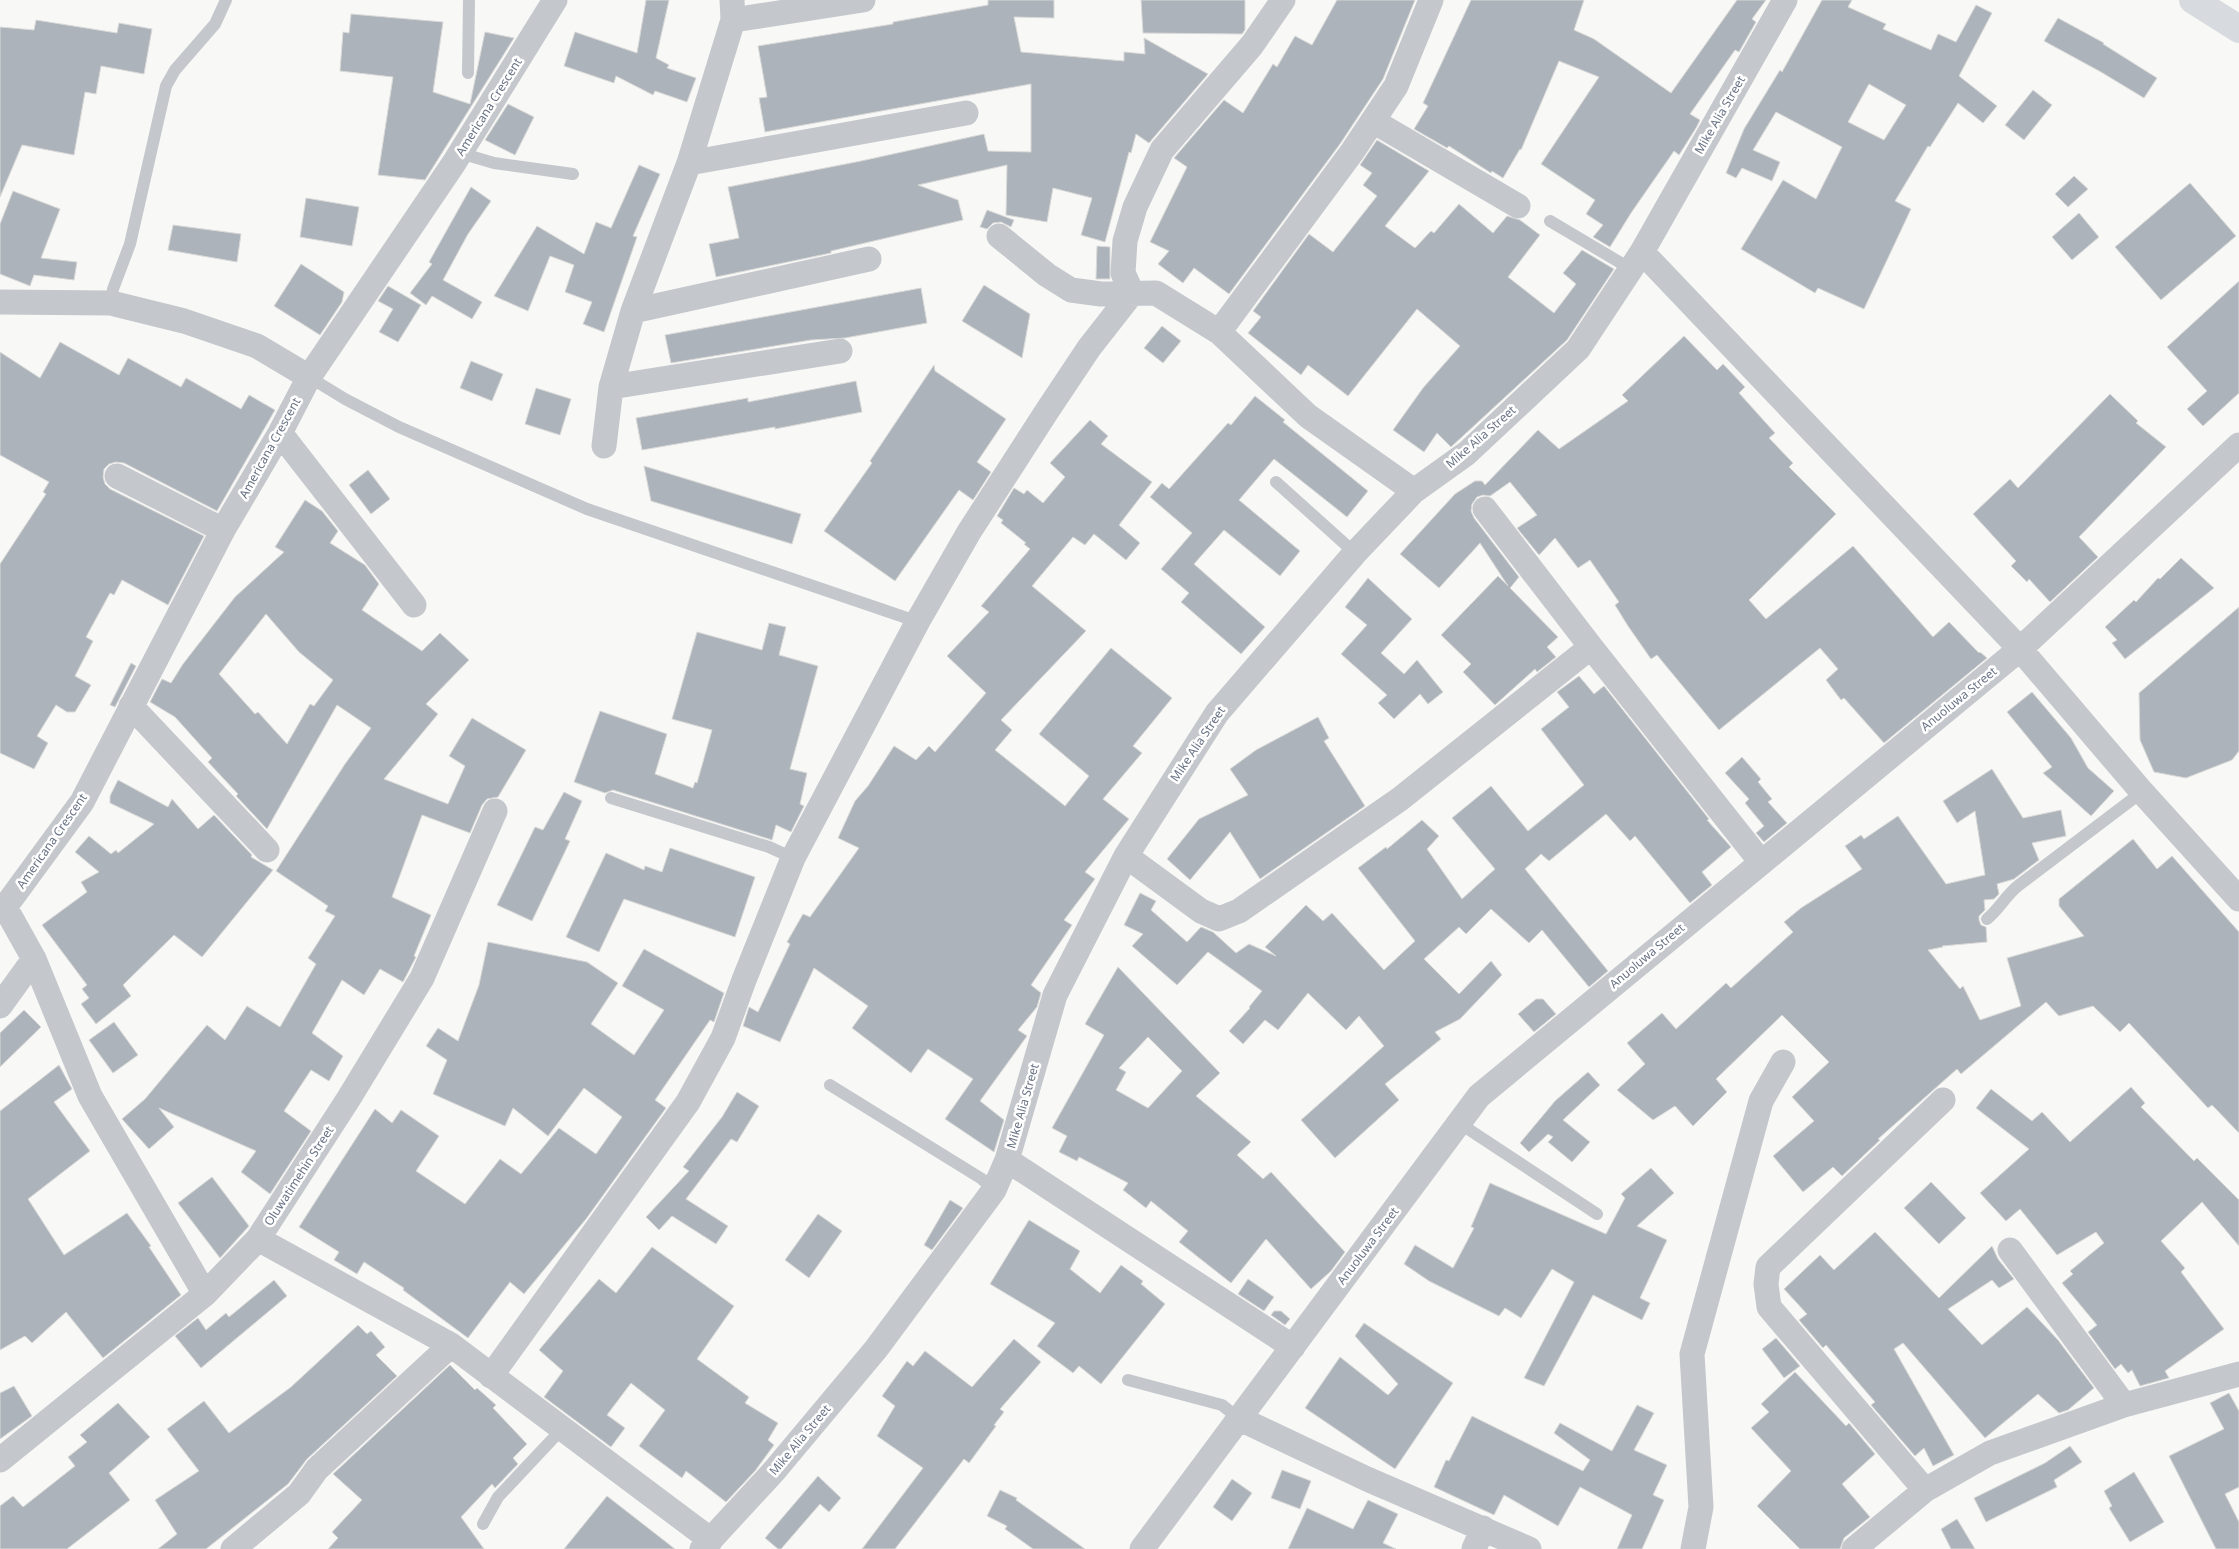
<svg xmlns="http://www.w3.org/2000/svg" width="2239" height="1549" font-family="'Noto Sans',sans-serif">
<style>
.building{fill:#adb3ba;stroke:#d9dad8;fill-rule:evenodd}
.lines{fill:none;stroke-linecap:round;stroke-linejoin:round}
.service{stroke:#c4c7cb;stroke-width:12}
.minor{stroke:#c4c7cb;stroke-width:25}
.trunk{stroke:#d7dadf;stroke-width:28}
.labels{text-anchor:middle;stroke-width:5;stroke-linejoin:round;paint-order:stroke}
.street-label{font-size:12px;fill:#697385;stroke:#fff}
</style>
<rect width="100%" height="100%" fill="#f8f8f6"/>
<path class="building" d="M646,0H669L656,58L669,65L667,68L696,78L687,102L655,91L653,95L616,76L614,83L564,66L575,32L637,53Z
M988,0H1054V18L1014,17L1021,52L1124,61V52L1145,54L1144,38L1208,74L1149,143L1136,134L1131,153L1129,152L1105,242L1081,235L1092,198L1053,188L1047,222L1006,215L1007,165L918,185L958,200L963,220L831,251V253L716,277L709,244L739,238L728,187L861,161L984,134L988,151L1031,152V84L765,132L759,98L767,97L758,46L893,24V22L988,5Z
M1141,0H1245V30L1242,34L1143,33Z
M1337,0H1415L1383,79L1340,144L1229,294L1194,268L1183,283L1158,264L1169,251L1150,242L1187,167L1174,158L1224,100L1243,113L1273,64L1277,67L1295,36L1312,45Z
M1471,0H1584L1574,30L1594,39L1671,93L1737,0H1766L1752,19L1756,22L1739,52L1735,50L1690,114L1700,120L1696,128L1679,155L1674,151L1631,213L1610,247L1593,237L1603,225L1586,214L1595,200L1541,164L1599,77L1559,61L1521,150L1520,149L1503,178L1492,171L1491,173L1449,146L1447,148L1414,129L1428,106L1423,103Z
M1822,0H1852L1848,7L1886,24L1883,29L1931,50L1938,34L1956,42L1976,5L1992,13L1959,76L1997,106L1983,123L1958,103L1930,147L1928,146L1895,201L1911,209L1864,309L1818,288L1815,293L1741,249L1783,180L1816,199L1842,147L1776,112L1753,150L1780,162L1772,181L1742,168L1736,178L1726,173L1744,129L1780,70L1782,72ZM1869,84L1906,105L1884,140L1848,122Z
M351,14L443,22L433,92L470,104L485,32L514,38L425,180L378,175L393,77L340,71L343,32L349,33Z
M2058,18L2104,43L2103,44L2157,78L2144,98L2101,72L2044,41Z
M36,20L117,33L119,23L152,29L144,74L101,66L96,94L85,92L74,155L22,145L0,197V27L34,30Z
M2033,90L2052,105L2024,140L2005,125Z
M508,104L534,117L515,155L485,140Z
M1377,140L1429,171L1385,226L1415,248L1431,231L1434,233L1459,204L1493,233L1507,216L1520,220L1540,235L1508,277L1554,313L1576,284L1563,273L1582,250L1614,269L1567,340L1451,447L1437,433L1424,452L1393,430L1423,388L1460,346L1417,309L1348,396L1308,365L1301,375L1248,333L1261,317L1253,311L1309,234L1333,252L1377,196L1363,185L1372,173L1360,165Z
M639,165L660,174L633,236L637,237L604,332L583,324L592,302L565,292L574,265L550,256L528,311L494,296L537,226L584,254L596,222L611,228Z
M2074,176L2088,189L2068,207L2055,194Z
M2190,183L2236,236L2161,300L2115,247Z
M471,187L491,201L468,234L443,280L482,302L472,319L432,296L426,305L410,293L432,264L429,262Z
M13,191L60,209L41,258L77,262L74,280L34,275L30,286L0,274V224Z
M306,198L359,207L352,246L300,237Z
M987,210L1014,220L1011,227L1001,222L993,223L987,229L980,227Z
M2079,213L2099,237L2072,260L2052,237Z
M173,225L241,234L237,262L168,250Z
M1097,246L1110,247V279H1096Z
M301,264L344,292L342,302L320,335L274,306Z
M2239,281V393L2203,426L2187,409L2207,391L2167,347Z
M984,285L1030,314L1022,358L962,321Z
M388,286L421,305L398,342L379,332L393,309L378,301Z
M921,288L927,323L845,338L811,340L671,363L665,335Z
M1162,326L1181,341L1163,363L1144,348Z
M1684,336L1717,370L1723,364L1745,387L1739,393L1775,433L1769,438L1793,463L1789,467L1836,514L1749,600L1766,619L1853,546L1933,637L1949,622L1979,653L1980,652L1987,658L1884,743L1844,698L1841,700L1826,680L1838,669L1820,648L1719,730L1657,655L1651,659L1628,626L1615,605L1619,602L1590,560L1578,568L1555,538L1539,555L1517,528L1537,515L1510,482L1490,496L1483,495L1477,497L1472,504L1471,511L1474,518L1519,577L1510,588L1558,637L1547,647L1556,657L1537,672L1535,669L1495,705L1463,672L1471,664L1441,635L1498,576L1508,586L1480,543L1439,588L1400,554L1455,494L1475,481H1482L1485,485L1538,430L1559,449L1628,401L1622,395Z
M60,342L119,375L128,358L181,387L186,378L241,409L249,395L275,410L217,511L124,463L116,462L109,464L104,469L103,477L105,484L110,489L204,536L168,605L122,580L114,595L110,593L86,637L93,641L75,676L91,685L75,712H67L56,705L37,736L48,743L34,769L0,753V564L46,494L43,492L49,482L0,455V352L40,378Z
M471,361L503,374L492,401L460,388Z
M934,365L935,371L1006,419L977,462L991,472L973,500L959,490L895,581L824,531L872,463L870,461Z
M856,381L862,412L775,429V427L642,450L636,418L748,398V402Z
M536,388L571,399L560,435L525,424Z
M2110,394L2138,421L2136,423L2166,447L2079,537L2098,557L2050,602L2029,579L2027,582L2011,566L2016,561L1973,514L2010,479L2018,488Z
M1255,396L1285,420L1283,422L1368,491L1347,517L1274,459L1239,500L1300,551L1280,576L1224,530L1194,564L1265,627L1241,654L1181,602L1189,593L1161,569L1192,533L1150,497L1162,483L1169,489L1228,423L1231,425Z
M1090,420L1108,436L1101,444L1152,482L1119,525L1140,543L1126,560L1094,534L1085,545L1073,537L1032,586L1086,631L1001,720L1012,730L995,750L1065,806L1089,776L1039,734L1111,648L1172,698L1133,746L1142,753L1103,799L1129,819L1085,872L1095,879L1064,920L1072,925L1031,985L1041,993L1037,1007L1018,1030L1027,1036L980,1101L1004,1120L994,1152L945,1119L973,1079L928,1049L911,1073L852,1028L868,1006L814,968L780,1042L743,1026L749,1007L758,1012L790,944L787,942L803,914L810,917L859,848L838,838L855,801L868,786L894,746L916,760L929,746L935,752L986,693L947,656L989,612L981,606L1030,549L1024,544L1026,543L1001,523L1003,520L997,516L1014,488L1024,494L1027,490L1043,503L1065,477L1050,463Z
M644,466L801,514L792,544L651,501Z
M368,470L390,499L371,514L349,485Z
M305,500L322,511L338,531L330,543L365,565L379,584L362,610L422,651L440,633L469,660L426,704L438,714L384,779L448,804L465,766L449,756L472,718L526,750L498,797L487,799L482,805L470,833L422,815L392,897L431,915L414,956L416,957L403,982L380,969L364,995L342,980L312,1033L343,1056L329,1081L311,1070L284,1111L311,1131L270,1194L241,1172L256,1151L159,1108L174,1127L149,1149L122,1119L145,1099L207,1025L225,1040L247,1006L280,1027L316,964L308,958L335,916L325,911L328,906L276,871L345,764L371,728L337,705L267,829L236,796L238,794L208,762L212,758L175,717L150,702L162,679L171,683L183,664L235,597L284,552L275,547ZM266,614L299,652L333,680L314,706L310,704L287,744L258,712L255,714L219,674Z
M2181,558L2214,588L2125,659L2112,643L2117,640L2105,627L2134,600L2136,602L2158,578L2160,579Z
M1368,578L1412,619L1381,653L1404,674L1417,660L1443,692L1428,704L1420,694L1394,719L1378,703L1387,695L1341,654L1367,625L1345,607Z
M2239,607V751L2232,760L2186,778L2154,772L2140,740L2139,693Z
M769,623L786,627L779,655L818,666L790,769L807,773L800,804L804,806L791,832L776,825L772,840L613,790L605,793L574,782L600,711L667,734L655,774L693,788L695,782L697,783L712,730L672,719L697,632L762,650Z
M131,663L136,666L115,707L110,705Z
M1579,676L1594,694L1604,686L1709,819L1707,820L1731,847L1702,872L1712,885L1690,903L1635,836L1630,841L1606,814L1549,861L1541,854L1525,869L1608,971L1589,987L1542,930L1529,943L1491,909L1466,934L1459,927L1424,959L1459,994L1491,961L1502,975L1460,1019L1435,1032L1441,1039L1385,1084L1399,1100L1335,1158L1301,1120L1384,1046L1359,1016L1346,1030L1308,993L1278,1030L1265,1020L1243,1044L1229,1031L1250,1008L1249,1007L1262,991L1208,952L1177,985L1132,946L1143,934L1124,925L1140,893L1156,901L1151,910L1187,942L1201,927L1213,932L1236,953L1249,944L1276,956L1265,947L1306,905L1323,921L1332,913L1384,970L1415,941L1358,868L1386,847L1387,849L1422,820L1439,836L1427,849L1462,899L1495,869L1452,818L1491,786L1528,831L1584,785L1541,729L1569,707L1557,692Z
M2032,692L2071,738L2088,768L2114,791L2091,816L2043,773L2052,767L2007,712Z
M1318,717L1329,738L1324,741L1365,806L1260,879L1230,832L1190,880L1167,859L1199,819L1248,795L1230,769L1256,750Z
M1742,757L1761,779L1758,782L1772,799L1768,802L1787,823L1764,842L1756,833L1764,826L1745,803L1749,799L1725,773Z
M1992,769L2023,818L2061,810L2066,836L2032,843L2039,860L2014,879L1997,884L1999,894L1994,899L1984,900L1985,910L1979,916V920L1981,925L1986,927L1987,942L1942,946L1943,947L1928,950L1960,989L1963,986L1980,1020L2021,1006L2007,958L2084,936L2059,906V899L2133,839L2157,869L2172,856L2239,932V1133L2212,1105L2208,1108L2129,1023L2120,1032L2093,1006L2059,1016L2046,1002L1961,1074L1957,1069L1878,1139L1880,1140L1842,1176L1833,1167L1803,1192L1773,1156L1814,1121L1792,1097L1829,1062L1782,1015L1716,1079L1727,1092L1693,1126L1675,1106L1653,1120L1617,1090L1645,1064L1627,1043L1662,1013L1676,1029L1726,983L1731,988L1793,932L1784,922L1801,908L1862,869L1845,846L1861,835L1864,839L1898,816L1946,884L1985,875L1975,811L1957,823L1943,801Z
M118,780L168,807L172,799L198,829L214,815L252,855L251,857L273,870L202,957L174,935L123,985L131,996L96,1024L81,1004L89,998L82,989L87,985L42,925L87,892L81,882L99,872L75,852L89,836L111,854L116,850L118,853L154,824L110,803V796Z
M564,792L582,801L565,839L570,841L532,921L497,905L535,827L543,830Z
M670,848L755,877L735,937L624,899L599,952L566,937L606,853L644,870L645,866L662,872Z
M488,942L587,962L618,983L591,1024L634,1055L664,1010L622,986L644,949L724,993L714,1022L710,1020L655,1100L666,1108L586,1219L524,1294L510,1282L468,1338L403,1290L404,1288L364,1262L357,1274L334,1260L339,1252L299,1227L375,1109L392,1123L401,1110L439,1136L416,1171L465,1204L500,1159L521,1174L559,1128L596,1154L622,1117L584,1088L548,1136L513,1108L505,1126L433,1094L447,1060L426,1046L438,1028L458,1041L479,985Z
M1118,967L1220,1073L1196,1096L1251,1142L1237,1155L1263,1179L1271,1172L1345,1252L1331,1271L1311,1289L1266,1239L1231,1283L1179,1242L1188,1231L1151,1201L1146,1208L1123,1190L1128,1183L1079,1157L1077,1161L1059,1152L1067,1136L1052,1128L1104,1035L1085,1024ZM1148,1037L1182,1071L1148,1108L1116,1090L1126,1072L1119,1068Z
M1536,999H1543L1556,1014L1534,1032L1518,1014Z
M24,1010L41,1027L0,1067V1033Z
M114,1022L138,1055L113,1073L89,1040Z
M59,1065L72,1089L54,1102L90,1151L28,1199L64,1255L127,1213L151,1246L149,1247L181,1295L103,1358L66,1312L32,1343L25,1336L0,1350V1111Z
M1588,1072L1600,1085L1563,1120L1590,1142L1572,1162L1548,1142L1553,1137L1548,1134L1529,1152L1520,1143L1555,1101Z
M2131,1087L2145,1103L2141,1107L2194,1161L2197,1158L2239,1200V1246L2202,1202L2161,1241L2185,1268L2181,1272L2224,1329L2165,1371L2169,1378L2140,1386L2132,1370L2128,1373L2121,1364L2115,1369L2088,1332L2097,1325L2062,1283L2073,1274L2070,1271L2104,1243L2096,1232L2057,1255L2020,1209L2006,1221L1980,1193L2029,1149L1976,1108L1991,1089L2032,1121L2042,1112L2070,1142Z
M737,1092L759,1106L737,1142L731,1139L686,1199L728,1226L716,1244L672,1216L659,1230L646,1217L689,1171L683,1167L722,1117Z
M1651,1168L1674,1193L1637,1226L1667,1240L1640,1298L1650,1303L1642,1320L1593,1295L1544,1386L1524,1378L1574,1282L1552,1269L1521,1318L1505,1308L1499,1316L1429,1281L1404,1264L1415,1245L1453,1268L1474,1228L1471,1227L1490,1183L1606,1234L1625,1198L1621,1194Z
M212,1177L249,1226L220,1258L178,1203Z
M1931,1182L1966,1218L1939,1244L1904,1208Z
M950,1200L963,1208L932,1250L924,1245Z
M818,1214L842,1231L809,1278L785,1260Z
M1029,1220L1080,1251L1070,1269L1100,1293L1121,1265L1143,1281L1141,1284L1165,1304L1101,1384L1079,1366L1073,1373L1037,1346L1055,1323L990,1284Z
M1875,1232L1939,1298L1992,1246L1998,1259L2014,1279L1999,1288L1992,1280L1948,1309L1982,1345L2027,1307L2058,1340L2094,1388L2068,1410L2059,1413L2038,1394L1985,1438L1903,1343L1894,1349L1954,1455L1933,1466L1924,1448L1915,1456L1871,1405L1875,1402L1826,1345L1823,1348L1799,1320L1807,1314L1784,1289L1820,1255L1834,1270Z
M652,1247L734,1306L697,1359L749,1397L745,1403L778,1423L768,1440L774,1445L755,1471L726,1502L686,1471L682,1478L639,1446L665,1410L631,1383L607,1415L625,1428L611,1447L544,1397L563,1371L539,1350L599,1279L616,1293Z
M1248,1279L1274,1297L1264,1311L1238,1294Z
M274,1280L287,1296L201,1368L175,1336L198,1318L206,1330L226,1313L229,1317Z
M1274,1311H1281L1290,1319L1285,1325L1271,1315Z
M1364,1323L1453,1383L1395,1469L1305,1408L1340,1357L1388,1395L1398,1384L1355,1336Z
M358,1325L367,1334L371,1331L385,1347L376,1355L397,1376L307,1459L288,1484L206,1549H158L177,1534L155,1500L199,1471L167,1429L204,1401L229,1433L291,1387Z
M1776,1338L1800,1366L1784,1378L1762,1349Z
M1014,1339L1041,1362L1000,1409L1004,1412L994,1425L996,1426L969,1463L964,1459L895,1549H862L923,1468L877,1436L895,1406L882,1396L907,1361L913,1366L925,1351L972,1387Z
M450,1365L475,1390L477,1388L496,1405L493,1408L527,1444L513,1458L518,1464L495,1488L492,1484L461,1517L484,1549H328L338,1538L332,1532L362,1500L333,1474Z
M1795,1372L1846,1426L1849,1423L1875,1454L1842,1484L1870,1517L1844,1538L1840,1549H1800L1757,1506L1791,1471L1751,1428L1769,1412L1761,1404Z
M14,1386L32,1416L0,1439V1393Z
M2229,1393L2239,1411V1487L2225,1494L2239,1522V1549H2216L2169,1456L2224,1429L2210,1403Z
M118,1403L150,1437L109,1473L130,1500L67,1549H0V1506L13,1496L23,1507L75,1466L68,1457L87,1442L80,1435Z
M1637,1405L1654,1413L1634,1450L1667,1465L1653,1495L1664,1500L1642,1549H1617L1632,1515L1580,1487L1558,1526L1504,1495L1494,1515L1434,1487L1446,1460L1449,1461L1472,1416L1583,1471L1590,1460L1554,1433L1560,1423L1612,1451Z
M2070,1446L2082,1462L2054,1480L2057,1487L1986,1522L1974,1498L2045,1463Z
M1282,1470L1311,1481L1300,1509L1271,1498Z
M2134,1472L2164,1522L2130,1542L2109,1508L2112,1506L2104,1491Z
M818,1476L841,1498L829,1512L820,1504L781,1549H778L765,1538Z
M1232,1479L1252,1493L1232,1521L1213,1507Z
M1000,1490L1017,1498L1016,1500L1085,1549H1033L1005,1529L1007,1526L987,1516Z
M607,1496L675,1549H564Z
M1368,1500L1398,1514L1383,1543L1396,1549H1288L1307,1508L1353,1529Z
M1957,1519L1975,1549H1951L1941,1529Z"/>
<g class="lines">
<path class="service" d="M468,73L469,0
M460,153L494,163L573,174
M1550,221L1631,269
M111,303L113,289L130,244L166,86L175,70L215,24L226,0
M309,377L345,399L399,427L587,509L907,618L919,619
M1276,482L1355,553
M611,798L769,847L793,858
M1987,919C2000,908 2006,895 2019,885L2142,792
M830,1085L982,1179L994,1190
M1459,1123L1597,1214
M1128,1380L1222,1405L1238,1418
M483,1524L498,1497L562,1429"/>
<path class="minor" d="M733,20L863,0
M1373,121L1518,206
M689,163L966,113
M999,236L1047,275L1071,290L1101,294L1156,293L1219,332L1308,416L1414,491
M1642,252L2020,649L2142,792L2239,899
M0,302L111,303L184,321L257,346L309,377
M633,311L869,259
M1219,332L1352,152L1396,86L1431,0
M611,387L840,351
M280,433L414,605
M604,446L611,387L633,311L689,163L733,20L732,0
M117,476L223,530
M1485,509L1591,647L1761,862
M131,706L267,850
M1126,856L1201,911L1219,919L1239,911L1400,799L1591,647
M5,907L82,802L223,530L280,433L309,377L454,163L555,0
M0,908L5,907L34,959L90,1096L205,1294
M0,1006L34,959
M1007,1160L1293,1347
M258,1239L451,1345L711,1540
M2010,1250L2124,1405
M491,1376L688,1102L723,1038L744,980L793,858L919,619L969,532L1047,411L1089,348L1132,293L1123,273L1125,241L1135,207L1162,150L1252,45L1283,0
M1238,1418L1367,1479L1529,1549
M0,1460L205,1294L258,1239L349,1098L422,978L495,811
M1925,1490L1769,1307L1766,1284L1768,1267L1943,1100
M233,1549L299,1494L317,1469L451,1345
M702,1549L774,1471L876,1349L994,1190L1007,1160L1055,995L1126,856L1217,713L1355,553L1414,491L1467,453L1578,349L1642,252L1785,0
M1142,1549L1479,1096L2020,649L2239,445
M1474,1549L1483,1528
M1693,1549L1701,1507L1692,1354L1761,1101L1783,1062
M1854,1549L1925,1490L1990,1453L2124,1405L2239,1374"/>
<path class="trunk" d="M2193,0L2239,29"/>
</g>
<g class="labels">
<g class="street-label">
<text transform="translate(489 107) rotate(-58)" y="4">Americana Crescent</text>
<text transform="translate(1720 115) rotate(-60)" y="4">Mike Alia Street</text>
<text transform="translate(1481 437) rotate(-41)" y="4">Mike Alia Street</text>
<text transform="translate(270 448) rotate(-61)" y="4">Americana Crescent</text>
<text transform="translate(1959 699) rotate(-39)" y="4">Anuoluwa Street</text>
<text transform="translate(1198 744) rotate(-56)" y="4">Mike Alia Street</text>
<text transform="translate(52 841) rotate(-55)" y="4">Americana Crescent</text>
<text transform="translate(1647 956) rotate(-40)" y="4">Anuoluwa Street</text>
<text transform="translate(1023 1106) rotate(-74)" y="4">Mike Alia Street</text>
<text transform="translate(299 1176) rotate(-57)" y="4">Oluwatimehin Street</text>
<text transform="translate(1368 1246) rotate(-53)" y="4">Anuoluwa Street</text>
<text transform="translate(800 1440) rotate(-50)" y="4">Mike Alia Street</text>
</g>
</g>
</svg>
